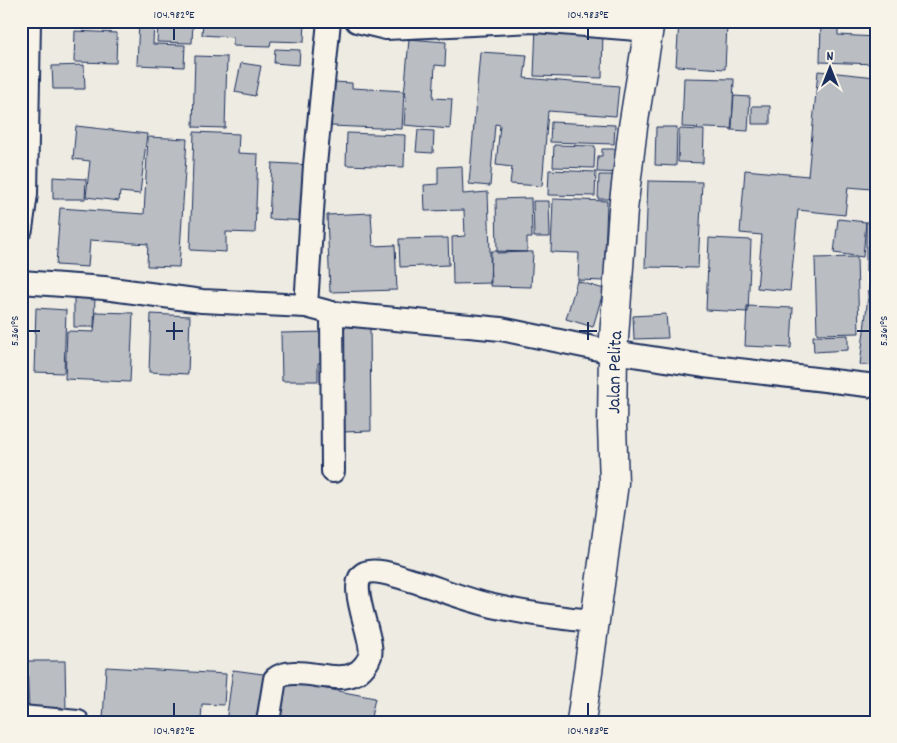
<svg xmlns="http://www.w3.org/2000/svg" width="897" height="743" font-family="Dekko,sans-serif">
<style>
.building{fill:#babdc2;stroke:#1b2f5e}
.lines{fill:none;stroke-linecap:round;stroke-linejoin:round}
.minor-casing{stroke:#1b2f5e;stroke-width:26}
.tertiary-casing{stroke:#1b2f5e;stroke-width:31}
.minor{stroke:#f7f3e8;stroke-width:22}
.tertiary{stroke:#f7f3e8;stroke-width:28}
.ticks{fill:none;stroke:#1b2f5e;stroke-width:2}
.labels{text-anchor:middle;stroke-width:4.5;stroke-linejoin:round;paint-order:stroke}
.street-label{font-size:19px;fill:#1b2f5e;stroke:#f7f3e8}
.neatline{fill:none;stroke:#1b2f5e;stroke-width:2}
.ticks-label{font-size:12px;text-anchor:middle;fill:#1b2f5e}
</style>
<rect width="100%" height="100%" fill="#eeebe2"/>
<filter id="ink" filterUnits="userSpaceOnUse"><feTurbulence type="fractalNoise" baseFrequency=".02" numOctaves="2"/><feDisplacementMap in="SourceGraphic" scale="10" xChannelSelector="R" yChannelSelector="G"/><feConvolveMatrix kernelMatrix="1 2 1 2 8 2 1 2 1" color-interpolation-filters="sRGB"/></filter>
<g filter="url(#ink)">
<path class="building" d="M51,21H138L137,27L51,25Z
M139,21H154L153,44L185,45L184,67L137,65Z
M158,21H193L192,43L157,42Z
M203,21H305L304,42L271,41L270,47L233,46V37L202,35Z
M821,21H838V35L876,37V64L820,62Z
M845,21H876V27L844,26Z
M679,22L727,25L725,69L676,66Z
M536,25L603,28L602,78L534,76Z
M75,31L117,33L116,63L74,62Z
M409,39L446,42L445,66L435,65L433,98L452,99L450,129L404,125L406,96H404Z
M275,49L300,50L299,65L274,63Z
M480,52L527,55L524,78L619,86L616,116L548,111L542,186L510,184L512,167L496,165L500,125L495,124L490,186L469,184Z
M195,56L227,57L225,128L193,127Z
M241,63L261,66L255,96L235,92Z
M84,65L85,89H53L52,66Z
M818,71L876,77L873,132H876V163H873L871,189L848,187L845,215L798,210L790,291L757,288L762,235L740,233L745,170L808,176Z
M684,78L734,79L732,129L682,127Z
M333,82L352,83V88L404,91L402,129L331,126Z
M734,96L750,97L748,131L731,130Z
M752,106H770V124H752Z
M551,122L615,125L614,144L550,142Z
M76,126L147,134L140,194L120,192L119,201L86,197L90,161L73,159Z
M656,127H677L676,166L655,165Z
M679,129L704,130L703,163L678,162Z
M418,130L434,131L433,153L416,152Z
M194,132L239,134L238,153L258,154L255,233L226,232V252L190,250Z
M347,133L405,135L404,167L346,165Z
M148,137L187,139L179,267L147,266L148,244L90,240L88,267L56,265L60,208L144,214Z
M554,145L595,146L594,168L553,167Z
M602,149H626L625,173L597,172L598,156H602Z
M272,163L311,165L308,221L269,219Z
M462,166L463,194L488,192L491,283L453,284L452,237L465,236L464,210L425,211L424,185L438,184V167Z
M549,170L596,172L595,196L548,195Z
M599,175H620L619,199H598Z
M53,177L86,179L85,199H53Z
M648,181L702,182L698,268L645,267Z
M531,198L532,238H527V252L497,253L496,199Z
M553,199L607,201L604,281L578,280L579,253L551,252Z
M533,201H549L550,237H534Z
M371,213L373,246L395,245L397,290L330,292L327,215Z
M838,219L866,222L863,257L834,253Z
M866,222H876V272H866Z
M448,238L449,265L400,267L399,239Z
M709,238L751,240L748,312L706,310Z
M491,251L533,252L531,287L490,286Z
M857,257L859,333L817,334L815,258Z
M870,279H876V366L860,365Z
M577,281L604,289L593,327L566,319Z
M74,295H95L94,327H74Z
M747,306L793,308L791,348L745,346Z
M36,308L66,310L64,373L34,372Z
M96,312L133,313L130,382L65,379L67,331L94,332Z
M151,314L190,316L188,374L149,372Z
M666,314L668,338L634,339L633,316Z
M343,323H370L371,431L343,432Z
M327,332L328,363H318V381H282L281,333Z
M848,335V350L814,352L813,336Z
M27,661H65L66,710L29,711Z
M106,667L226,674L224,705L202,704L201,722H139L103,720Z
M233,670L270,675L263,722H226Z
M286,681L375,698L370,722H278Z"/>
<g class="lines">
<defs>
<path id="minor" d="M357,21L386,28L535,21L650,30
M21,229L26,194L29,21
M21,282L104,288L202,301L306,306L332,313L501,329L613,352L704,366L876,386
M306,306L315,165L329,21
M332,313L333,471
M21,717L78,722
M268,722L275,679C295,663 335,686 356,673C362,670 368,662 370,656C375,639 345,583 365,573C377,567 404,579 417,582C442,590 467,600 493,606C525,613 560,618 594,621"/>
<g id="tertiary">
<path id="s1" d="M581,722L614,483L612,426L613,352L623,210L633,127L650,21"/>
</g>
</defs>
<use href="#minor" class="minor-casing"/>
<use href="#tertiary" class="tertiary-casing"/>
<use href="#minor" class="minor"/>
<use href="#tertiary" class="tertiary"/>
</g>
</g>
<path class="ticks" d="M174,28V40M588,28V40M174,322V340M588,322V340M28,331H40M166,331H183M579,331H597M857,331H870M174,703V716M588,703V716"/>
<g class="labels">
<g class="street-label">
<text dy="7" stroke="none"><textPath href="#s1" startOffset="352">Jalan Pelita</textPath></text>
</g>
</g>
<rect width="897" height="743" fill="none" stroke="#f7f3e8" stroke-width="55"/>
<g transform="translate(830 68)" stroke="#f7f3e8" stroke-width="4" paint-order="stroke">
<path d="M0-4L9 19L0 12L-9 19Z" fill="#1b2f5e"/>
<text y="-8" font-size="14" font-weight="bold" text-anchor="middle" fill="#1b2f5e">N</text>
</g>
<rect x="28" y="28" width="842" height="688" class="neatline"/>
<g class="ticks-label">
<text x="174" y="18">104.982°E</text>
<text x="588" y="18">104.983°E</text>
<text transform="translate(14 331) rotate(-90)" y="4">5.361°S</text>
<text transform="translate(883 331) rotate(-90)" y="4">5.361°S</text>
<text x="174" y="734">104.982°E</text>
<text x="588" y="734">104.983°E</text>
</g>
</svg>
